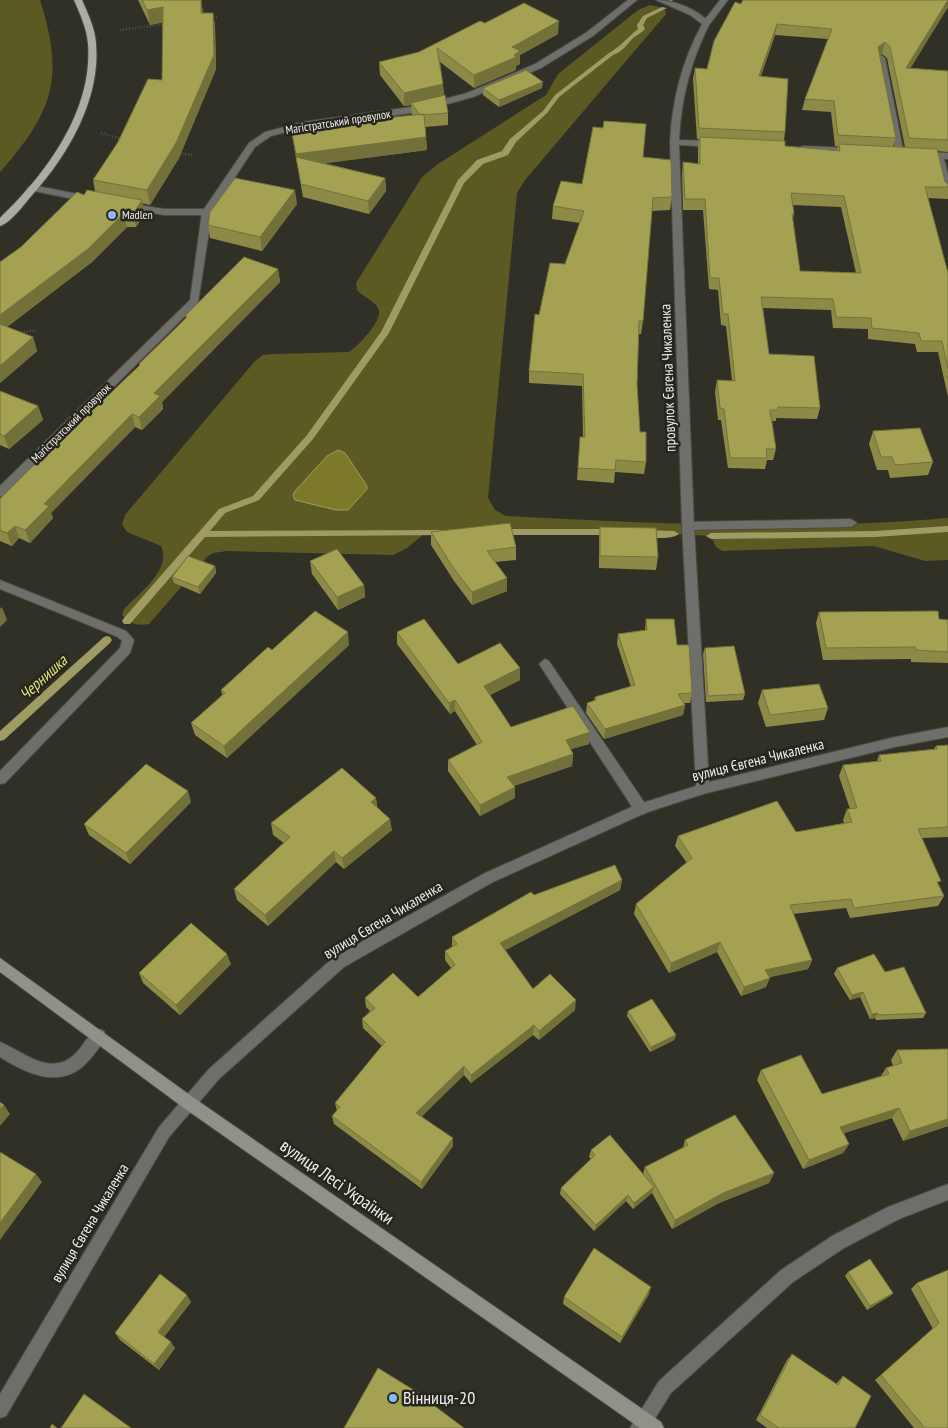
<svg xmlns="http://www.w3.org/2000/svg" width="948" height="1428" font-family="'PT Sans Narrow',sans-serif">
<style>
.green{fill:#5c5a23}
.water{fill:#7c7929;stroke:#9e9c63}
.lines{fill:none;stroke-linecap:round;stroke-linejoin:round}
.stream{fill:#9e9c63;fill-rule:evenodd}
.service-casing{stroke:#4b4b42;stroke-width:2}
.minor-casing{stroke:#4b4b42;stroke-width:2}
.secondary-casing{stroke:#4b4b42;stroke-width:2}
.primary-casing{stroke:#4b4b42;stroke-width:2}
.path{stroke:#797972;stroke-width:2.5;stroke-dasharray:0.5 2.5;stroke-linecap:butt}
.service{fill:#6e6e6a;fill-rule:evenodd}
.minor{fill:#6e6e6a;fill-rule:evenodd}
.secondary{fill:#91918a;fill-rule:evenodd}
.primary{fill:#acaca4;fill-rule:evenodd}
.wall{fill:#8d8a47;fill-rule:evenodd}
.shaded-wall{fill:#73713a}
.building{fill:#a4a153;stroke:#73713a;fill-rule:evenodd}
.poi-dot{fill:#8bbafc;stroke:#26261e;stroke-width:2}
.labels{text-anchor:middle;stroke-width:5;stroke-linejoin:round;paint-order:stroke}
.far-street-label{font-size:12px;fill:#efefea;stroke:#26261e}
.far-poi-label{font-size:12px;fill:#efefea;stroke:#26261e;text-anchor:start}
.street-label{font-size:15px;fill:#efefea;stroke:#26261e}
.water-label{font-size:16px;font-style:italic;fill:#e6e376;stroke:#26261e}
.near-street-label{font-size:18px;fill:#efefea;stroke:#26261e}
.near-poi-label{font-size:18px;fill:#efefea;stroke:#26261e;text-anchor:start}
</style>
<rect width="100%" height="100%" fill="#303027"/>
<path class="green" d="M0,0H40C65,78 53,112 0,172Z
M650,5L664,8L666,14L525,180L517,193L488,498L495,510L506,516C653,524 801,531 948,518V560L925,561L874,546L722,551L716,547L711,536L674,534L425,533L407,548L393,555L227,551L213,553L207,557L149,624C137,626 130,624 122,615L124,609C139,593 172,570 161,546L127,532L122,524L125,515L255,361L263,355L275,354L349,352C358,346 385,319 378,308C374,300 363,297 357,290L356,283L422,177L438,164L546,95L558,74L638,10Z"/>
<path class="water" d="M338,450L345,453L367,486V489L348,510H336L295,500L293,495L295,491L327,456Z"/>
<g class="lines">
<path class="stream" d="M666,0H673L670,2Z
M662,7L667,8L647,18L643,25L645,29C641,34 636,35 632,39C626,46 622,52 613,55L559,97L547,113L516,142L508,155L483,164L464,183L389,333L313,439L259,500L225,513L210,531L443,530L446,531L448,533L446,535L205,537L130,624H124L122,621L124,618L219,509L253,496L307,435L381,332L458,180L477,160L502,151L510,139L543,111L555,95L609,53C620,47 628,37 638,29L637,25L643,16Z
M948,526V532L875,537L711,539L706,536L711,533L875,531Z
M500,529H613L618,532L613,535H500L495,532Z
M645,530L674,531L679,534C672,540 647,539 640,533Z
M107,636L110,637L112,640L110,643L4,740L0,741V731L104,637Z"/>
<defs>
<path id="service" d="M720,0H728L709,25H703L702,23Z
M32,185L88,196L93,199L88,202L29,190L27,188Z
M128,203L164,209H207L212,212L207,215H164L125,208V204Z
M851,519L857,523L851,527L688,530L682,526L688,522Z
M545,659L549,661L646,805L648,809L646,813L641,815L636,813L541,667L539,664Z"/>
<path id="minor" d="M628,0H637L593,36L541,68L473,97L419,112L303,128L271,136L255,147L212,212L198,303L4,496L0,497V486L190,300L202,212L249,143L265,132L303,122L418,106L467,93L535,64L587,32Z
M656,0C675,0 697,9 710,23C691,60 681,98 679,140L716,141L720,144L716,147L679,145L694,526L709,782L895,737L948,727V737L895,747L703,794L645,813L493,882L344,967L219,1079L169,1137L6,1416L0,1418V1394L159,1127L209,1069L334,957L483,874L636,805L696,786L682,526L670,142C672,100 682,61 702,24L690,15Z
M881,55L885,58L904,154L900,157L896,154L877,58Z
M803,146L853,148L857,151L853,154L800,151V147Z
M923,152L948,153V159H944L948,174V196L943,193L935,158L920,157V153Z
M0,580L126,631L134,640L130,653L5,783L0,784V771L120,648L122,641L118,637L0,589Z
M99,1029L104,1031L106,1036L104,1041C97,1050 90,1061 81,1068C55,1088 24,1072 0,1057V1042C25,1052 52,1080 78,1051C84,1044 89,1033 99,1029Z
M948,1184V1200L899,1219L844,1248L793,1282L671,1393L649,1428H630L659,1381L781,1270L832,1236L888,1207Z"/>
<path id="secondary" d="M0,958L194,1098L661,1422L664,1428H640L184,1108L0,972Z"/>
<path id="primary" d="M74,0H82C88,14 95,28 96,43C101,99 68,155 33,194C24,204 12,222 0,226V218C46,174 93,111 88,44C87,29 80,14 74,0Z"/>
</defs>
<use href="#service" class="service-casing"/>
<use href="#minor" class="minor-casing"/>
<use href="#secondary" class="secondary-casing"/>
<use href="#primary" class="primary-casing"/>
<path class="path" d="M210,18L218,17
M120,30L167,24
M101,133L122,139
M176,153L193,155
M18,333L38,330"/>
<use href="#service" class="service"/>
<use href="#minor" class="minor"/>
<use href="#secondary" class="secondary"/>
<use href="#primary" class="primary"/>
</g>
<path class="wall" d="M138,0H201L203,13H213L215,27L216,69L179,158L150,205L142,203L145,213L136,227H127L92,262L7,327L33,337L37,351L0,383V262L21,247L84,195L95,191L93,180L162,80L163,22L150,25Z
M741,4L948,7L910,68L948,71V152L937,151L945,182L948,184V199L928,198L948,273V397L938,352H917L915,344L868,339V329L833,328L831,310L763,308L769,354L820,408L817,419L776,418V421H772L776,449L773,460H767L765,469L728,468L721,420H718L715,392L717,380L732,381L726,326L721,325L718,290L709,289L703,210H683L682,173L683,162L698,164V148L699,139H697L693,79L695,68L707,69ZM775,35L828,39L805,99L802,110L831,112L835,146H838L837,151L785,146L784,141L785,132L761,76ZM882,54L887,58L905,147L893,146L896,138L879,55ZM793,205L841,207L856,273L800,271L793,219L794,214Z
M485,23L558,34L520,55V64L516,66V70L474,88L440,62L444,95L448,113V125L425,127L427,150L324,163L385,178L386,191L369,214L303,197L293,141L291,128L412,115L411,105L404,106L380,75L379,62L419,52Z
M483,88H542L499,107L483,95Z
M603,128L643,157L672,197L670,210L652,211L643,321L641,334H639L637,384L640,432L646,462L644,474L615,472L614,483L577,480L580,437H583L582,386L529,383V371L539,315L565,264L580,223L552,219L553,206L582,184Z
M297,204L262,251L210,238L208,225Z
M278,269L280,282L162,402L163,409L142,430L135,427L51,513L53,518L30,543L19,538L12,546L0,541V499L139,366V364L186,319L185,316Z
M0,391L38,406L43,420L9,449L0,445Z
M873,431L933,462L928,475L890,478L888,470H877L869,444Z
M600,527L658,557L656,570L599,568V539Z
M431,532L516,547V560L495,562L507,591L472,605L454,581L431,545Z
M310,561L364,585L365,597L338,610L312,574Z
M215,566L216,573L200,594L174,583L172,577Z
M819,612L948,620V663L911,662V659L823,660L816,623Z
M646,619L677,645L692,693L690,703H684L685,705L683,715L604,739L586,713L587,703L594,701L595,697L631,687L617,644L618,634L645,630Z
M397,632L458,664L520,680L490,695L511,727L589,744L571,749L573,754L572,766L514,786L515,787V798L480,816L448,771V760L477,745L455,711L450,714L397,644Z
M349,645L227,758L195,735L191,723L222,695L221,690L272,650Z
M705,648L745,694L743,700L706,702L703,654Z
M762,690L828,708L824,720L766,727L758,703Z
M948,745V837L922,838L939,885L944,896L938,906L850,918L846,908L793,914L812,960L808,969L769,977L766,987L741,996L717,952L669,973L634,914L636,904L687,863L675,846L678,836L796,832L844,823L843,820L847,809H850L839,776L843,765L877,761L879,755L934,749L936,746Z
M376,798L377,806L392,830L344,869L336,862L268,926L237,900L234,889L284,843L273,835L271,823Z
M191,802L130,864L89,835L84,824Z
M622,880L620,890L505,950L533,989L575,1010L539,1040L533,1035L471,1083L464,1075L422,1116L453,1146L422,1189L334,1124L332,1116L337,1111L335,1103L382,1046L363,1028L362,1019L370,1011L366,1007L365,998L418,997L451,968L445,960V951L452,947V937L534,895Z
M231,964L180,1015L143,983L139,973Z
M837,968L885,972L926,1013L923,1018L876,1020L875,1018L870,1019L860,997L850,1000L834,974Z
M628,1011L676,1035L674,1040L650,1052L627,1016Z
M897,1050L948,1126L903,1141L892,1118L844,1133L849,1144L843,1153L803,1169L757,1080L761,1070L822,1094L881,1076L886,1068L893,1066L891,1060Z
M685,1140L774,1173L769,1183L719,1203L672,1229L652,1193L633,1209L626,1201L594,1231L560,1194L561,1188L591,1159L589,1157L591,1150L643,1174L645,1167L683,1148Z
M948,1270V1428H914L875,1380L933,1329L911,1289L917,1283Z
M848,1272L893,1293L890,1296L867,1310L845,1276Z
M649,1294L620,1343L563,1304L564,1297Z
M191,1302L164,1337L175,1348L159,1370L120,1340L115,1333Z
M792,1354L836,1384L843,1376L855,1428H767L756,1420L787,1360Z"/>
<path class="shaded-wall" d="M201,0L203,14L201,13Z
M948,1V7L904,79L906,68Z
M163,7L166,22L150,25L147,10Z
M213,13L215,27L216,69L179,158L150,205L147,190Z
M559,21L558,34L520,55V64L516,66V70L474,88V75L512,47Z
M777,24L775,35L757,87L759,76Z
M885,42L882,54L875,58L878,47Z
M543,82L542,88L499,107V100Z
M443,84L444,97L411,103V105L404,106V93Z
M426,137L427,150L298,167L296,157L297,167L296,154Z
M385,178L386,191L369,214L368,201Z
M295,190L297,204L262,251L260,237Z
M142,200L145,213L136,227L133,214Z
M124,213L127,227L92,262L0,332V315Z
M278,269L280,282L162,402L163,409L142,430L139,417L154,393Z
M33,337L37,351L0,383V366Z
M38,406L43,420L9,449L4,436Z
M132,414L135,427L51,513L53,518L30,543L25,530L44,504Z
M15,526L19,538L12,546L7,533Z
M215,566L216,573L200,594L198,587Z
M507,578V591L472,605V592Z
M364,585L365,597L338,610L337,597Z
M2,607L7,620L0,627V609Z
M348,632L349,645L227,758L224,746Z
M520,668V680L484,698V686Z
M455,700V711L450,714L449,703Z
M685,705L683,715L604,739L605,729Z
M590,732L589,744L565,751L566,740Z
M573,754L572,766L507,788V777Z
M515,787V798L480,816V805Z
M188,791L191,802L130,864L126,853Z
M376,798L377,810L371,802Z
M390,819L392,830L344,869L342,858Z
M334,851L336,862L268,926L265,915Z
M622,880L620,890L500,953V943Z
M720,942L717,952L669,973L671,963Z
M227,954L231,964L180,1015L176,1005Z
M812,960L808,969L762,979L765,970Z
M770,978L766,987L741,996L744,987Z
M863,992L860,997L850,1000L852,995Z
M576,1000L575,1010L539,1040V1031Z
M878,1013L875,1018L870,1019L872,1014Z
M534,1025L533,1035L471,1083V1075Z
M676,1035L674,1040L650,1052L651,1047Z
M464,1066V1075L417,1121L416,1113Z
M4,1105L10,1114L0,1126V1109Z
M899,1108L892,1118L834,1136L840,1127Z
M948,1119V1126L903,1141L910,1131Z
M453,1138V1146L422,1189L421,1182Z
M849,1144L843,1153L803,1169L809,1160Z
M774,1173L769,1183L719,1203L672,1229L675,1220L723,1193Z
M36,1174L42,1182L0,1240V1223Z
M654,1187L652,1193L633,1209L634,1203Z
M628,1195L626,1201L594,1231L596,1225Z
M651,1287L649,1294L620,1343L622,1337Z
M893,1293L890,1296L867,1310L870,1306Z
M187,1295L191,1302L163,1338L158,1332Z
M171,1342L175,1348L159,1370L154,1364Z"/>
<path class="building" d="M142,0H201V13H213L214,55L176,143L147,190L93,180L118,142L148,79L162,80L163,7L147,10Z
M743,0H948L906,68L948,71V140L909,138L890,47L885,42L878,47L896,138L838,135L834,101L805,99L832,29L777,24L759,76L788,79L785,132L699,128L695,68L707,69L714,41L735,2L741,4Z
M524,3L559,21L512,47L520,51L514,55L516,57L474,75L437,48L443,84L404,93L379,62L419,52L480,21L485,23Z
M526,70L543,82L499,100L483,88Z
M445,95L448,113L420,115L411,103Z
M424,114L426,137L296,154L291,128Z
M604,121L646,124L643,157L671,160L672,197L653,198L643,321H639L637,384L640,432H646V462L616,460L615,470L578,468L580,437H585L583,374L529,371L535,314L539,315L550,263L565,264L584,211L553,206L561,181L582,184L593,127L603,128Z
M700,137L785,141V146L840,151L839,144L937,149L945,182L948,184V187H925L948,273V369L942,341H921L919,333L872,328L871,318L836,317L833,299L761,297L769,354L814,356L820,408L778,407V410H770L776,449H766L767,458H730L724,409L720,408L717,380L735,381L728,314H723L719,278H710L705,199H685L683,162L700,164ZM791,193L844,196L861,273L800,271L792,214H794Z
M296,157L385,178L368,201L301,184Z
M235,178L295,190L260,237L208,225L210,212Z
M87,190L142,200L133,214L124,213L88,249L0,315V262L21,247L77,192L84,195Z
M244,257L278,269L154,393L160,396L139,417L132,414L44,504L49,506L25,530L15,526L7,533L0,530V499L77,422L79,423L140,365L139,364L187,317L185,316Z
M0,324L33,337L0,366Z
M0,391L38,406L4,436L0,434Z
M920,428L933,462L895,465L892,457H881L873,431Z
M510,523L516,547L487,551L507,578L472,592L454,569L431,532Z
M600,527L656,528L658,557L600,556Z
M337,549L364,585L337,597L310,561Z
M188,556L215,566L198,587L172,577Z
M315,611L348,632L224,746L191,723L225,693L221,690L268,647L272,650Z
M938,611L939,619L948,620V652L916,650L915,647L826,648L819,612Z
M424,619L458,664L500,643L520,668L484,686L511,727L573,706L590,732L566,740L573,754L507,777L515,787L480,805L448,760L482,742L455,700L449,703L397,632Z
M646,619H674L677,645H689L692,693L678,694L685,705L605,729L587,703L596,700L595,697L635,685L618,634L647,630Z
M734,646L745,694L708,696L705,648Z
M819,684L828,708L770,715L762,690Z
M948,745V827L918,829L941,881L937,882L944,896L854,908L851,899L790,905L812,960L765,970L770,978L744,987L720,942L671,963L636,904L692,858L678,836L777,801L796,832L852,822L847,809L857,808L843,765L881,761L879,755L937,749L936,746Z
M146,764L188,791L126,853L84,824Z
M342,768L376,798L371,802L390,819L342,858L334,851L265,915L234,889L290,837L271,823Z
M615,865L622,880L500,943L533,989L550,974L576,1000L539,1031L534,1025L471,1075L464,1066L416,1113L453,1138L421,1182L332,1116L340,1107L335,1103L385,1042L362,1019L375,1008L365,998L393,973L418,997L455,965L445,951L457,944L452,937L531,892L534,895Z
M191,923L227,954L176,1005L139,973Z
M874,954L885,972L904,967L926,1013L879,1015L878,1013L872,1014L863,992L852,995L837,968Z
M652,999L676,1035L651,1047L628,1011Z
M948,1049V1119L910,1131L899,1108L840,1127L849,1144L809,1160L761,1070L801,1055L822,1094L889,1074L886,1068L902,1063L897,1050Z
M0,1102L4,1105L0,1109Z
M735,1115L774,1173L723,1193L675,1220L645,1167L688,1145L685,1140Z
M610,1135L654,1187L634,1203L628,1195L596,1225L561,1188L595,1155L591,1150Z
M0,1152L36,1174L0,1223Z
M594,1248L651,1287L622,1337L564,1297Z
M870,1259L893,1293L870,1306L848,1272Z
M948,1270V1428H925L881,1375L939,1323L917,1283Z
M160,1274L187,1295L158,1332L171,1342L154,1364L115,1333Z
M792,1354L838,1385L843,1376L871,1396L855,1428H779L760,1415Z
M378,1368L425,1397L424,1398L464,1428H344Z
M84,1394L131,1428H61Z
M52,1424L57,1428H50Z"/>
<g class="poi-dot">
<circle cx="112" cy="215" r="5"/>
<circle cx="393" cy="1398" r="5"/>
</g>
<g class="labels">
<g class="far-street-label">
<text transform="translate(338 122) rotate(-9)" y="4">Магістратський провулок</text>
<text transform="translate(71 423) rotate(-45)" y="4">Магістратський провулок</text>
</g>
<g class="far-poi-label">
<text x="122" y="219">Madlen</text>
</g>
<g class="street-label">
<text transform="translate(668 378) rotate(-92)" y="5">провулок Євгена Чикаленка</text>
<text transform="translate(758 760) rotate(-14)" y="5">вулиця Євгена Чикаленка</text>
<text transform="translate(383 920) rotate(-31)" y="5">вулиця Євгена Чикаленка</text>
<text transform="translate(90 1223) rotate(-59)" y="5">вулиця Євгена Чикаленка</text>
</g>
<g class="water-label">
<text transform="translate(43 677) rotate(-42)" y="6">Чернишка</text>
</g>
<g class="near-street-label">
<text transform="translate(337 1182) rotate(35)" y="6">вулиця Лесі Українки</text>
</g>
<g class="near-poi-label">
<text x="403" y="1404">Вінниця-20</text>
</g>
</g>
</svg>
